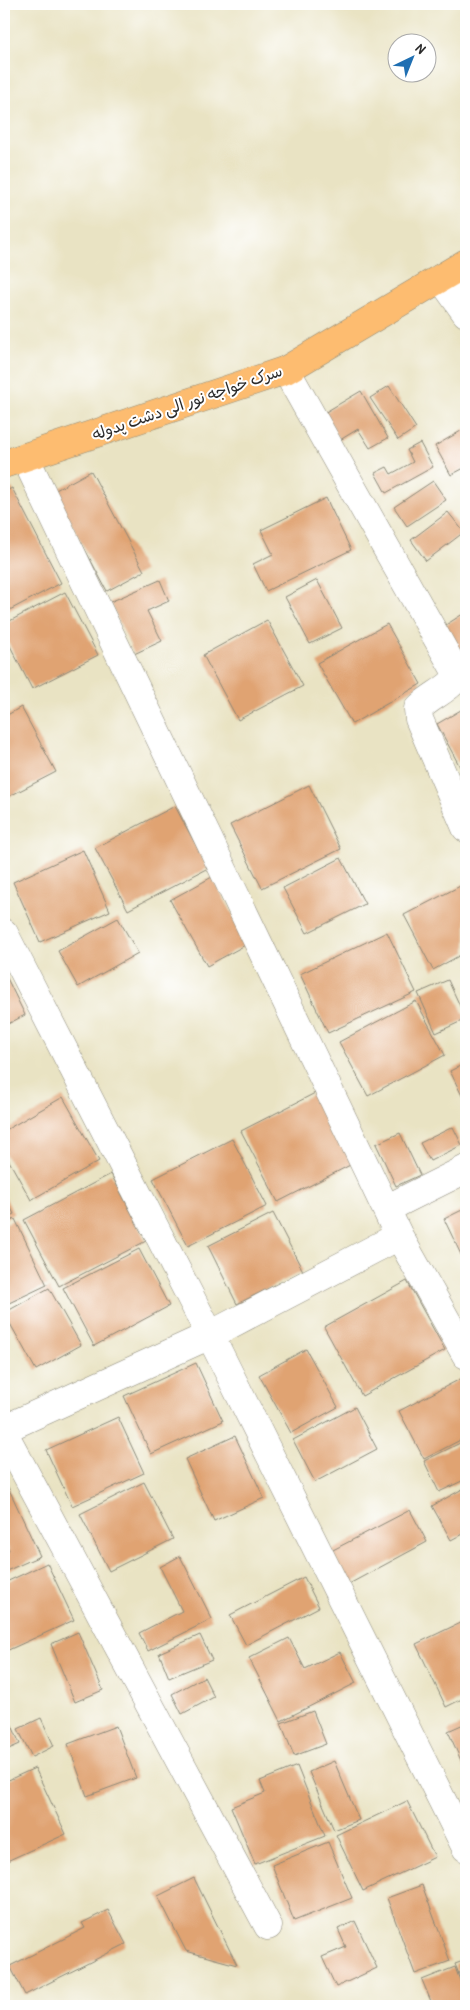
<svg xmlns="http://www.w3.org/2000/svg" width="470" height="2010" font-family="'Patrick Hand','Playpen Sans Arabic',sans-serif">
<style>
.building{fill:#e0a372}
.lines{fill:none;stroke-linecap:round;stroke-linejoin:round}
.minor-casing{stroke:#8a8777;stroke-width:29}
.major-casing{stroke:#8a8777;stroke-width:29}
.minor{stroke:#fff;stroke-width:28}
.major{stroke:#fdbc6f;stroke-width:28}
.labels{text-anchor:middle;stroke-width:4;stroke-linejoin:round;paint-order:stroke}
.street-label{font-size:16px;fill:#2b2b2b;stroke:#fff}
</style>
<rect width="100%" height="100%" fill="#fff"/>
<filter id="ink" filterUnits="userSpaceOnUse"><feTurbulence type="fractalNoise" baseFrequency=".02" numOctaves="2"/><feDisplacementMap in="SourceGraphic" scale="10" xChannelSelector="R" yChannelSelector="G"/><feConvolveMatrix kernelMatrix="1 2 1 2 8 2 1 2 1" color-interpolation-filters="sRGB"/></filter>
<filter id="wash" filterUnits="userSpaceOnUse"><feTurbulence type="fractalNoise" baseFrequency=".0096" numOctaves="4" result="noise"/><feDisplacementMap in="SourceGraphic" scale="20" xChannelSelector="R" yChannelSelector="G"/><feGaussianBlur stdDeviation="1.12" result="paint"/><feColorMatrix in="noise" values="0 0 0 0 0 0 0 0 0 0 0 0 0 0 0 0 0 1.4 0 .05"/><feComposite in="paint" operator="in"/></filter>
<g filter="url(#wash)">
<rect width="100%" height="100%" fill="#e9e3c3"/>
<g id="blocks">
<path class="building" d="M389,386L416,428L398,440L370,398Z
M361,391L388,438L370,448L358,429L340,440L324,413Z
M466,428V467L451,475L435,446Z
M420,443L433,467L386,493L375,473L387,467L391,474L413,462L407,450Z
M91,471L144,571L107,591L54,491Z
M433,481L446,500L407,526L394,507Z
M12,488L61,583L4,613V492Z
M326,498L351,550L266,591L253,564L273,554L261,530Z
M448,512L464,532L426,561L411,540Z
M160,580L169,601L147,611L162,641L134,654L110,602Z
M317,580L342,628L310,644L285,597Z
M65,592L98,655L32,689L4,634V624Z
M466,612V668L441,628Z
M267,620L303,686L238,720L203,655Z
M387,624L421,684L352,724L317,663Z
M21,707L56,772L4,799V717Z
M466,707V778L437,724Z
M309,785L341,849L262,888L230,825Z
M175,806L208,868L128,910L95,848Z
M83,850L110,911L40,942L13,882Z
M341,858L365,904L307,933L283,888Z
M212,877L249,943L207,966L170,900Z
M466,883V952L433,970L404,915Z
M118,918L138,953L78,987L58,951Z
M387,932L416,992L328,1033L300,974Z
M4,972L25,1015L4,1026Z
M448,980L466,1019L436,1033L418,993Z
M416,1001L445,1055L368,1096L339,1042Z
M466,1063V1104L450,1071Z
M319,1091L356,1162L278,1202L241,1131Z
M63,1097L99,1161L31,1200L4,1152V1131Z
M453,1127L462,1145L430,1161L420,1143Z
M400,1133L420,1175L396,1186L376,1144Z
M232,1139L267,1206L188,1246L153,1179Z
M111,1174L146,1241L59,1286L24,1220Z
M4,1195L14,1214L4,1219Z
M466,1208V1265L444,1219Z
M273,1213L303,1271L237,1304L208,1246Z
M15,1219L47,1285L9,1303L4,1293V1224Z
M139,1249L169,1306L94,1346L63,1288Z
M407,1281L445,1350L362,1396L324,1327Z
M49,1288L81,1345L36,1370L4,1313Z
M306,1349L338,1407L291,1433L259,1375Z
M196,1363L223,1421L151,1454L124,1396Z
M466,1376V1437L424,1459L399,1411Z
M355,1407L377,1449L315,1482L293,1440Z
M118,1417L144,1473L72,1506L46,1450Z
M235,1436L264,1498L214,1521L185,1459Z
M466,1440V1479L439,1492L424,1461Z
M144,1482L173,1539L109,1571L80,1514Z
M7,1485L40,1556L4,1572V1552L9,1550L4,1540V1486Z
M466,1487V1532L451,1540L432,1506Z
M410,1510L427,1542L349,1584L331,1551Z
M180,1556L212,1619L148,1651L139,1633L182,1611L160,1567Z
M47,1563L74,1620L4,1652V1583Z
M304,1577L319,1607L246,1645L230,1615Z
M466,1620V1697L446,1707L416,1644Z
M78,1632L103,1690L75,1702L51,1644Z
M200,1635L212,1660L169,1678L159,1653Z
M289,1638L305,1669L340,1652L356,1683L281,1721L249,1658Z
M204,1677L214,1697L182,1714L172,1694Z
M4,1707L20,1744L4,1751Z
M313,1711L326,1744L294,1756L281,1723Z
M41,1718L54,1746L32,1757L18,1729Z
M466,1723V1772L448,1731Z
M116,1726L136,1778L87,1796L68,1744Z
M334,1761L359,1820L334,1830L309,1772Z
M297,1766L325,1836L255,1864L231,1807L265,1793L260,1781Z
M35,1768L66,1834L7,1861L4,1854V1782Z
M407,1801L435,1857L363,1891L336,1835Z
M328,1842L352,1898L294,1921L272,1865Z
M194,1878L237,1965L186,1951L158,1896Z
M422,1885L450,1961L415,1974L387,1898Z
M108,1910L126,1944L25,1995L10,1966L85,1928L82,1923Z
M355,1921L377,1968L336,1987L322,1957L346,1947L338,1929Z
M466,1960V1992L455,1964Z
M455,1967L466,1997V2005L439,2006L438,2004L433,2006L422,1980Z"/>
</g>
</g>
<g filter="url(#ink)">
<use href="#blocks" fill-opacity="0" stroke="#8a8777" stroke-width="1"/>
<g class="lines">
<defs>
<path id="minor" d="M441,278L466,313
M286,370L455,670V680C444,692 429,697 418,709L419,719L466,828
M25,457L399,1236L466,1355
M4,933L210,1335L466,1848
M386,1209L466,1169
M4,1429L210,1335L399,1236
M4,1433L268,1926"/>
<path id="major" d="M4,464L286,370L466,263"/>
</defs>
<use href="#minor" class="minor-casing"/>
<use href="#major" class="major-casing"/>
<use href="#minor" class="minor"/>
<use href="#major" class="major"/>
</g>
</g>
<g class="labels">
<g class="street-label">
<text transform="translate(187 402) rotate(-19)" y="6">سرک خواجه نور الی دشت پدوله</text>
</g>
</g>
<rect width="470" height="2010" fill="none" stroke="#fff" stroke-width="20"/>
<g transform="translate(412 58) rotate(43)"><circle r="24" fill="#ffffff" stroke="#aaaaaa"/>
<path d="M0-4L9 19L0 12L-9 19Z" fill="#1f6fb2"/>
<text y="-8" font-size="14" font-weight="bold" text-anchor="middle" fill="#2b2b2b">N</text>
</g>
</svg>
